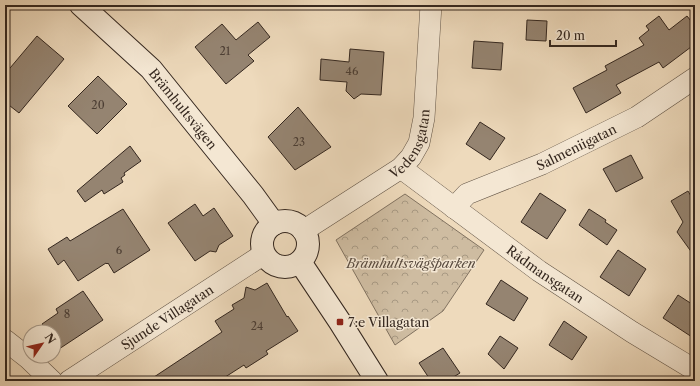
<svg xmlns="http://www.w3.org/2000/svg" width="700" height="386" font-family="'Libre Caslon Text',serif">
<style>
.park{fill:url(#park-crowns);stroke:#817260}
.building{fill:#958471;stroke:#34271f}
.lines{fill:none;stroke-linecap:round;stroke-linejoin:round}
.street-casing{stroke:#625446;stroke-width:22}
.secondary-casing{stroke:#34271f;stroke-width:24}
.street{stroke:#f4e7d3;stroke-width:21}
.secondary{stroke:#f4e7d3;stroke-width:22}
.poi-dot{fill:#8f2418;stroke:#f4e7d3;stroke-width:1.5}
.labels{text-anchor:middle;stroke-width:3;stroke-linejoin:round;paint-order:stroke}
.number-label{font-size:11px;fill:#4c3e34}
.street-label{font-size:13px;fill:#34271f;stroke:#f4e7d3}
.park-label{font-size:13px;font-style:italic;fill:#5a4c40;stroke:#f4e7d3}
.poi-label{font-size:13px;fill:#34271f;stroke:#f4e7d3;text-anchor:start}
</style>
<defs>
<pattern id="park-crowns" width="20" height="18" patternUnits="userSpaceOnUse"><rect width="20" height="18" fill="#cebca1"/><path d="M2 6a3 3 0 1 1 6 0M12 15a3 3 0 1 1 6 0" fill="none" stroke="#a89983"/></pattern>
</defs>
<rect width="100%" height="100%" fill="#eedabc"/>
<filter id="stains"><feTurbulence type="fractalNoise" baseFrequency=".005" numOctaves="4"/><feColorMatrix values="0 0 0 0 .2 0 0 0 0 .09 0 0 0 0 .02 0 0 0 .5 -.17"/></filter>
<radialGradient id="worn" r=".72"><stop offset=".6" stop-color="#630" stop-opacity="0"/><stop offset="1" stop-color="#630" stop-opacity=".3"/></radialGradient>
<path class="park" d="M405,194L484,250L443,311L395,345L336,240Z"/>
<path class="building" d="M659,16L669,30L687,16L695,26V44L663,68L659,62L616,85L621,93L586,113L573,88L607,70L605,66L644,45L639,38L649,30L646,26Z
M527,20L547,21L546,41L526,40Z
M258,22L270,37L248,55L254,61L226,84L195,47L222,24L236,40Z
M37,36L64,59L19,113L5,102V74Z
M474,41L503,43L501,70L472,68Z
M350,49L384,52L381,95L361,94L354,99L346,91L347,82L320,80L321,59L349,62Z
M98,76L127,104L97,134L68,106Z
M298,107L331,147L295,170L268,137Z
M480,122L505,138L490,160L466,144Z
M130,146L141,161L124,173L125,175L121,178L123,182L104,194L102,190L85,202L77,191Z
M631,155L643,178L616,192L603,169Z
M688,191L695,203V257L677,232L683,222L671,201Z
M540,193L566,210L547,239L521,222Z
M195,204L203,216L214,208L233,236L219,245L216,252L210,251L195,261L168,223Z
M123,209L150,250L114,273L108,263L107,264L106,263L78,281L64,260L58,265L48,249L67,237L70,241Z
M589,209L606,220L605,222L617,230L607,245L579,225Z
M618,250L646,269L629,296L600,277Z
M501,280L528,298L514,321L486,304Z
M267,283L287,317L288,316L298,331L266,351L268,354L246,368L244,365L219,381H148L222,332L215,321L234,309L232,305L244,298L246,287L255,290Z
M83,291L103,320L59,349L54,341V332H48L42,324L58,313L56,309Z
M678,295L695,306V339L663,318Z
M564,321L587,337L572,360L549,345Z
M500,336L518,348L504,369L488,354Z
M443,348L460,373L447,381H431L419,363Z"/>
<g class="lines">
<defs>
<g id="street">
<path id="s1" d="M401,168L539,271L632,332L695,370"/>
<path id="s2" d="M454,208L467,194L542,164L637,117L695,78"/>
<path id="s3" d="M303,231L401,168L411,157L419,143L424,118L431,5"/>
<path d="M5,340L28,358L52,381"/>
<path id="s4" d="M69,381L264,254"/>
</g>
<g id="secondary">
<path id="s5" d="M81,5L151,69L253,195L274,224"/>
<circle cx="285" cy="244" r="23"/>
<path d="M300,262L340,322L377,381"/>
</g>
</defs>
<use href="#street" class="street-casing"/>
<use href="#secondary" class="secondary-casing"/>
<use href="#street" class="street"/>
<use href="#secondary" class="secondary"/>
</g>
<rect class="poi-dot" x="336" y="318" width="8" height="8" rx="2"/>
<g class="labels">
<g class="number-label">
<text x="225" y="55">21</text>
<text x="352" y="75">46</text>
<text x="98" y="109">20</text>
<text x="299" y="146">23</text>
<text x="119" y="254">6</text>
<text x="67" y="318">8</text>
<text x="257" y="330">24</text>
</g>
<g class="street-label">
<text dy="5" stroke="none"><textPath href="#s5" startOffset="146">Brämhultsvägen</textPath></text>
<text dy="5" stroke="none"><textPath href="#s3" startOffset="143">Vedensgatan</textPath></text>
<text dy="5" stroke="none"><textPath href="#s2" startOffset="138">Salmeniigatan</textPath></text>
<text dy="5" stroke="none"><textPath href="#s1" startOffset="179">Rådmansgatan</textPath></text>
<text dy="5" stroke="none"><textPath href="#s4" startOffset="117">Sjunde Villagatan</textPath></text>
</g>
<g class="park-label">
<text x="411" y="268">Brämhultsvägsparken</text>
</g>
<g class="poi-label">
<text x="348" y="327">7:e Villagatan</text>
</g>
</g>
<rect width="700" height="386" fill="none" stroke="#eedabc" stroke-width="20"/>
<rect x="6" y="6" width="688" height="374" fill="none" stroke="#34271f" stroke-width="2"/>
<rect x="10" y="10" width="680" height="366" fill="none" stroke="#34271f"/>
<g transform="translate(42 344) rotate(56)"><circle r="19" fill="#f4e7d3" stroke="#a79a8b"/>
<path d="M0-3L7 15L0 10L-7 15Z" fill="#8f2418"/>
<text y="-6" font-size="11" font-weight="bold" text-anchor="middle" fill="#34271f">N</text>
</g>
<path d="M550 40v6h66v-6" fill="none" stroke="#34271f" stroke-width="2"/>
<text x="556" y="40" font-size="12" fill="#34271f" stroke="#f4e7d3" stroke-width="3" paint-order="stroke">20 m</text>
<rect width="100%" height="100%" filter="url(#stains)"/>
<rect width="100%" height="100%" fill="url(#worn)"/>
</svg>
